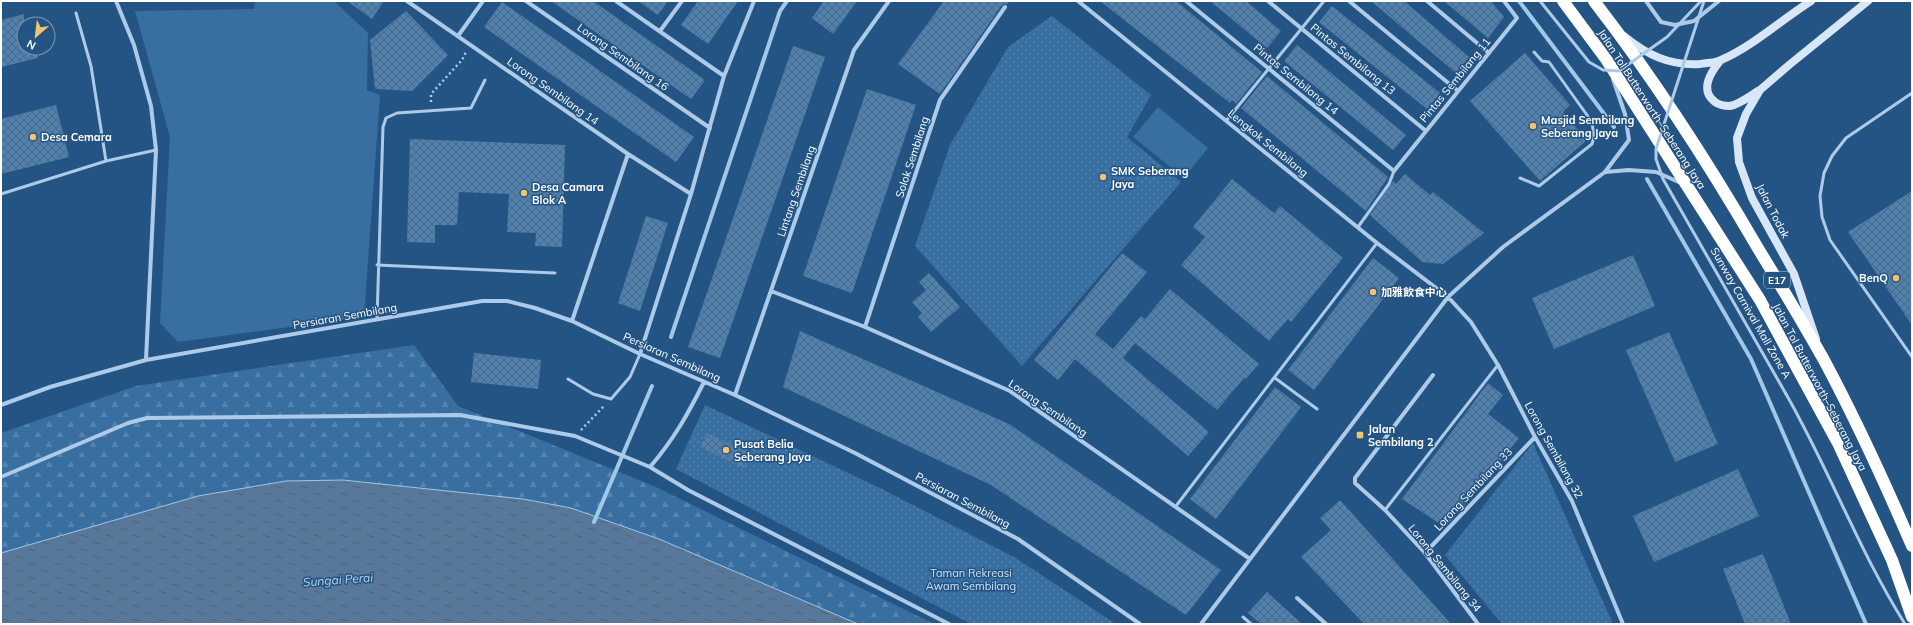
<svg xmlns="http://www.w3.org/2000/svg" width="1913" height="625" font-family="Mulish,'Noto Sans SC',sans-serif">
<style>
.grass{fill:url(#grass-dots)}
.forest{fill:url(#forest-firs)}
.pitch{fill:#386ea0}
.water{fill:url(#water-ripples);stroke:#a1c7e9}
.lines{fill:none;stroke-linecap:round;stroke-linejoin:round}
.stream{stroke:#a1c7e9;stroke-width:4}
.building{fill:url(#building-cross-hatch)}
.path{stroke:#adcbe8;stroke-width:2.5;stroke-dasharray:2 3;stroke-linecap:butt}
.service{stroke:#adcbe8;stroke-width:3}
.minor{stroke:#adcbe8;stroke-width:4}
.secondary{stroke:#d7e7f7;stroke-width:8}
.motorway{stroke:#fff;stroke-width:12}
.service-bridge{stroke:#adcbe8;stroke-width:3}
.poi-dot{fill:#f3c470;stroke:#245484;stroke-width:1.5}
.labels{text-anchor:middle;stroke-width:3;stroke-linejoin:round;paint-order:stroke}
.shield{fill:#245484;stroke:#bdccda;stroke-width:1}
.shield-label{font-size:10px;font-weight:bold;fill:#fff}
.street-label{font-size:11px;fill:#fff;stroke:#245484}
.poi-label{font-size:11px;font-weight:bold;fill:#fff;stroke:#245484;text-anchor:start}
.park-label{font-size:11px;fill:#d0e4f6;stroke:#245484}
.water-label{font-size:12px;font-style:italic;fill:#b8d5ef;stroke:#245484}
</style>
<defs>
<pattern id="grass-dots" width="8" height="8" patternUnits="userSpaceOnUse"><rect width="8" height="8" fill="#386ea0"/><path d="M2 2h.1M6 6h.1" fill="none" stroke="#5684ae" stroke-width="1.8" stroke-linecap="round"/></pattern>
<pattern id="forest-firs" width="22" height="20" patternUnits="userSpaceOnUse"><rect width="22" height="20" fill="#386ea0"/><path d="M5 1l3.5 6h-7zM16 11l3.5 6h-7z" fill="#5684ae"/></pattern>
<pattern id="water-ripples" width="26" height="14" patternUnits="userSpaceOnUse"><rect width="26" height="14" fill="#57789a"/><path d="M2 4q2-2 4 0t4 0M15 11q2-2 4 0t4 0" fill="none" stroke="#526273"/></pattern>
<pattern id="building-cross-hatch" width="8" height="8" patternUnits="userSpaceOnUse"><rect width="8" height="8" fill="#5081ae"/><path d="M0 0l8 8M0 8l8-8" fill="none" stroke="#4e6982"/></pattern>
</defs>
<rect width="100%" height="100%" fill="#245484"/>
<path class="grass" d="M1052,16L1151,95L1127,137L1181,182L1022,366L915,246L950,145L1008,47Z
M705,405L882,489L1014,557L1116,624H971L676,469Z
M1533,443L1613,624H1502L1445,555Z"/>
<path class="forest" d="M414,345L458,406L656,487L934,624H858L659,539L571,508L523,499L343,480L286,481L198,496L1,553V433L136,386Z"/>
<path class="pitch" d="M255,1H334L368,33L367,90L380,95L364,317L178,342L160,323L170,137L135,11L254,9Z
M1158,107L1208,148L1184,178L1133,137Z"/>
<path class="water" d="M343,480L523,499L571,508L659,539L858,624H1V553L198,496L286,481Z"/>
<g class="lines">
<path class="stream" d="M1519,1L1614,127
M1647,179L1751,359L1866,624
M671,337L780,11L787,1
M594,522L652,386"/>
</g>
<path class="building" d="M347,1H384L372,19Z
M551,1H593L705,80L691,99Z
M638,1H668L658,15Z
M698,1H738L708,44L681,25Z
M824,1H857L833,34L812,18Z
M944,1H1010L1007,4L1002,5L940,94L898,64Z
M1100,1H1176L1262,72L1236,104L1232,100L1230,103Z
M1210,1H1246L1281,31L1267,48Z
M1371,1H1404L1469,57L1456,73Z
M1444,1H1491L1504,17L1488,38Z
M502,2L694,137L676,162L484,27Z
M1332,6L1440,93L1427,109L1319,22Z
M406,11L448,55L412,91L375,89L370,40Z
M24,14V48H35L38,58L1,67V20Z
M1297,45L1406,135L1393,150L1284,61Z
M793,46L825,57L720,358L688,347Z
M1525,53L1570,105L1563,112L1587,140L1540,181L1470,101Z
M1267,76L1388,177L1366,211L1241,108Z
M867,89L916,105L852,293L803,276Z
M56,105L69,157L1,174V119Z
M410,139L565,145L562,247L535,246L536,233L507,232L509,194L459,192L457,225H435V243L407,242Z
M1405,174L1430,195L1433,192L1484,233L1443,264L1422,262L1370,215L1393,181L1396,184Z
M1232,179L1274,213L1280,206L1343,258L1291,322L1288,319L1269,341L1181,265L1205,237L1193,227Z
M1912,191V325L1848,232Z
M646,216L668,223L640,311L618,303Z
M1122,253L1147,272L1095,334L1113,349L1141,316L1145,319L1170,289L1259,364L1246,379L1244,378L1217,410L1135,343L1123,358L1209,432L1188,456L1075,359L1058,380L1034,360Z
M1633,255L1655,306L1554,349L1532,298Z
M1373,258L1399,278L1314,390L1288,370Z
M929,273L960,307L931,332L918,317L922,313L912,302L926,290L919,282Z
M800,331L1009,424L1221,570L1186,615L991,485L783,387Z
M1669,332L1718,444L1675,462L1626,350Z
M474,353L541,360L538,389L471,382Z
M1488,383L1503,395L1488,414L1519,438L1465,505L1445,527L1402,499Z
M1275,387L1301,407L1216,519L1190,499Z
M707,433L751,454L744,468L700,447Z
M1738,469L1759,516L1654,562L1633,516Z
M1340,500L1451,624H1364L1301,557L1331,530L1320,518Z
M1763,554L1791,624H1745L1723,569Z
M1267,592L1302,624H1261L1248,613Z"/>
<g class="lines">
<path class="path" d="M431,102V94L462,60L466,52
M581,430L605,405"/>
<path class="service" d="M76,13L91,66L106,161
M1912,93L1846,138L1832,156L1824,173L1820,196L1822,217L1830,240L1912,357
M1226,121L1324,1
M1520,178L1539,186L1592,144L1594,137L1592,122L1549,62L1542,61L1534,52
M1,194L106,161L156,150
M1358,227L1389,184L1394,171
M377,265L555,273
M377,319L383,127L386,118L397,113L471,108L485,80
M1275,378L1317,409
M568,379L593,394L611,399L630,377L640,354
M1786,394C1829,469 1859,551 1905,624
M1176,506L1377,243
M1385,510L1498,365
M1243,617L1251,624"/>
<path class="minor" d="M116,1L134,45L151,106L156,150L146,360
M407,1L628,154L691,194
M526,1L710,128
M616,1L724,76
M1078,1L1377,243L1448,297L1471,322L1498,365L1535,437L1572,501L1623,624
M1186,1L1394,171L1517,18L1504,1
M1268,1L1426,131
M1349,1L1458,91
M1427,1L1489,53
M1646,1L1661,22L1675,25L1694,21L1719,1
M660,31L682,1
M458,36L483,1
M1605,172L1629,170L1656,172L1681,183
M771,291L865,327L1010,391L1250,559
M572,321L628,154
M865,327L940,100L1005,7
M640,354L691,194L724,76L754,1
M1433,375L1355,478V483L1385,510L1425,553L1478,624
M735,395L854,50L889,1
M1,405L50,387L146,360L482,301H507L535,308L572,321L640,354L735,395L855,453L1018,539L1140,624
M650,467C674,439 688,414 704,382
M1,477L128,423L147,418L460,415L575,436L650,467L688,490L949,624
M1425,553L1535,437
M1297,598L1326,624
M1201,624L1448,297L1503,247L1605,172L1629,140L1625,114L1613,79"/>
<path class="secondary" d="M1624,36C1647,55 1670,66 1700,64C1706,63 1715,63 1721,60C1753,46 1781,20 1811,1
M1720,61C1711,72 1699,90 1715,102C1719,105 1725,106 1730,106C1740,104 1750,96 1758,91
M1816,339L1794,274L1752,198L1739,162L1737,138L1746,114L1760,90L1789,65L1868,1"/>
<path class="motorway" d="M1563,1L1606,59L1760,300L1839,445L1892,560L1912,617
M1594,1C1655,80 1709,164 1759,250C1781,286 1803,323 1824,360C1856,420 1885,483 1912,546"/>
<path class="service-bridge" d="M1540,1L1589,62L1603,70L1619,71L1667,37L1701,1
M1704,1L1656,149V159L1663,179L1786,394"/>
</g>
<g class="poi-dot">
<circle cx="1533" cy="126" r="4"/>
<circle cx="33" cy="137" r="4"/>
<circle cx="1103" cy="177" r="4"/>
<circle cx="524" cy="193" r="4"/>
<circle cx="1896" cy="278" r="4"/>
<circle cx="1373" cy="292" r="4"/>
<rect x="1356" y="431" width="8" height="8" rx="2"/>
<circle cx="726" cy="450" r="4"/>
</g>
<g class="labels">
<rect class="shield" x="1764" y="272" width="26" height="16" rx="3"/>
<g class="shield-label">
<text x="1777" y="284">E17</text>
</g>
<g class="street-label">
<text transform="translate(623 57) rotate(35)" y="4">Lorong Sembilang 16</text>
<text transform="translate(1353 59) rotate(39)" y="4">Pintas Sembilang 13</text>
<text transform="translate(1296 79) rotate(39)" y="4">Pintas Sembilang 14</text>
<text transform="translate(1455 80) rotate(-51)" y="4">Pintas Sembilang 11</text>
<text transform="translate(553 91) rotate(35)" y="4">Lorong Sembilang 14</text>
<text transform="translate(1652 109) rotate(57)" y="4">Jalan Tol Butterworth–Seberang Jaya</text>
<text transform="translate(1268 143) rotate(39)" y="4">Lengkok Sembilang</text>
<text transform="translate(912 157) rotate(-72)" y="4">Solok Sembilang</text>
<text transform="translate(796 191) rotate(-71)" y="4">Lintang Sembilang</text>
<text transform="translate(1773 211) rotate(63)" y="4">Jalan Todak</text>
<text transform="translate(1751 313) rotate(60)" y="4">Sunway Carnival Mall Zone A</text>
<text transform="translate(345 316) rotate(-10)" y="4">Persiaran Sembilang</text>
<text transform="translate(672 357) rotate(24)" y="4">Persiaran Sembilang</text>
<text transform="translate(1820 387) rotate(62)" y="4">Jalan Tol Butterworth–Seberang Jaya</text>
<text transform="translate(1048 408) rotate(34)" y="4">Lorong Sembilang</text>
<text transform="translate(1554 450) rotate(61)" y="4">Lorong Sembilang 32</text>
<text transform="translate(1473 489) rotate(-47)" y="4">Lorong Sembilang 33</text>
<text transform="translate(963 500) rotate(28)" y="4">Persiaran Sembilang</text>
<text transform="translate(1445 568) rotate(51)" y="4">Lorong Sembilang 34</text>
</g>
<g class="poi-label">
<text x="1541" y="124">Masjid Sembilang<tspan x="1541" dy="13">Seberang Jaya</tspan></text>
<text x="41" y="141">Desa Cemara</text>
<text x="1111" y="175">SMK Seberang<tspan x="1111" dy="13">Jaya</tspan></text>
<text x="532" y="191">Desa Camara<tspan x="532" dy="13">Blok A</tspan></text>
<text x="1888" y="282" text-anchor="end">BenQ</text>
<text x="1381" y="296">加雅飲食中心</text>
<text x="1368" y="433">Jalan<tspan x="1368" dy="13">Sembilang 2</tspan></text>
<text x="734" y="448">Pusat Belia<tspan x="734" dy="13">Seberang Jaya</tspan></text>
</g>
<g class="park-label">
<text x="971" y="577">Taman Rekreasi<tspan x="971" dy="13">Awam Sembilang</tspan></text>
</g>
<g class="water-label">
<text transform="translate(338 580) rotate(-4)" y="4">Sungai Perai</text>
</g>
</g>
<rect width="1913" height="625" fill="none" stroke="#ffffff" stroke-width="4"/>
<g transform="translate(36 36) rotate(208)"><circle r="19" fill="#245484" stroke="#7c98b5"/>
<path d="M0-3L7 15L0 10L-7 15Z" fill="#f3c470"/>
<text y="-6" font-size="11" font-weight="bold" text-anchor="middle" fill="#ffffff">N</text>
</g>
</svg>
